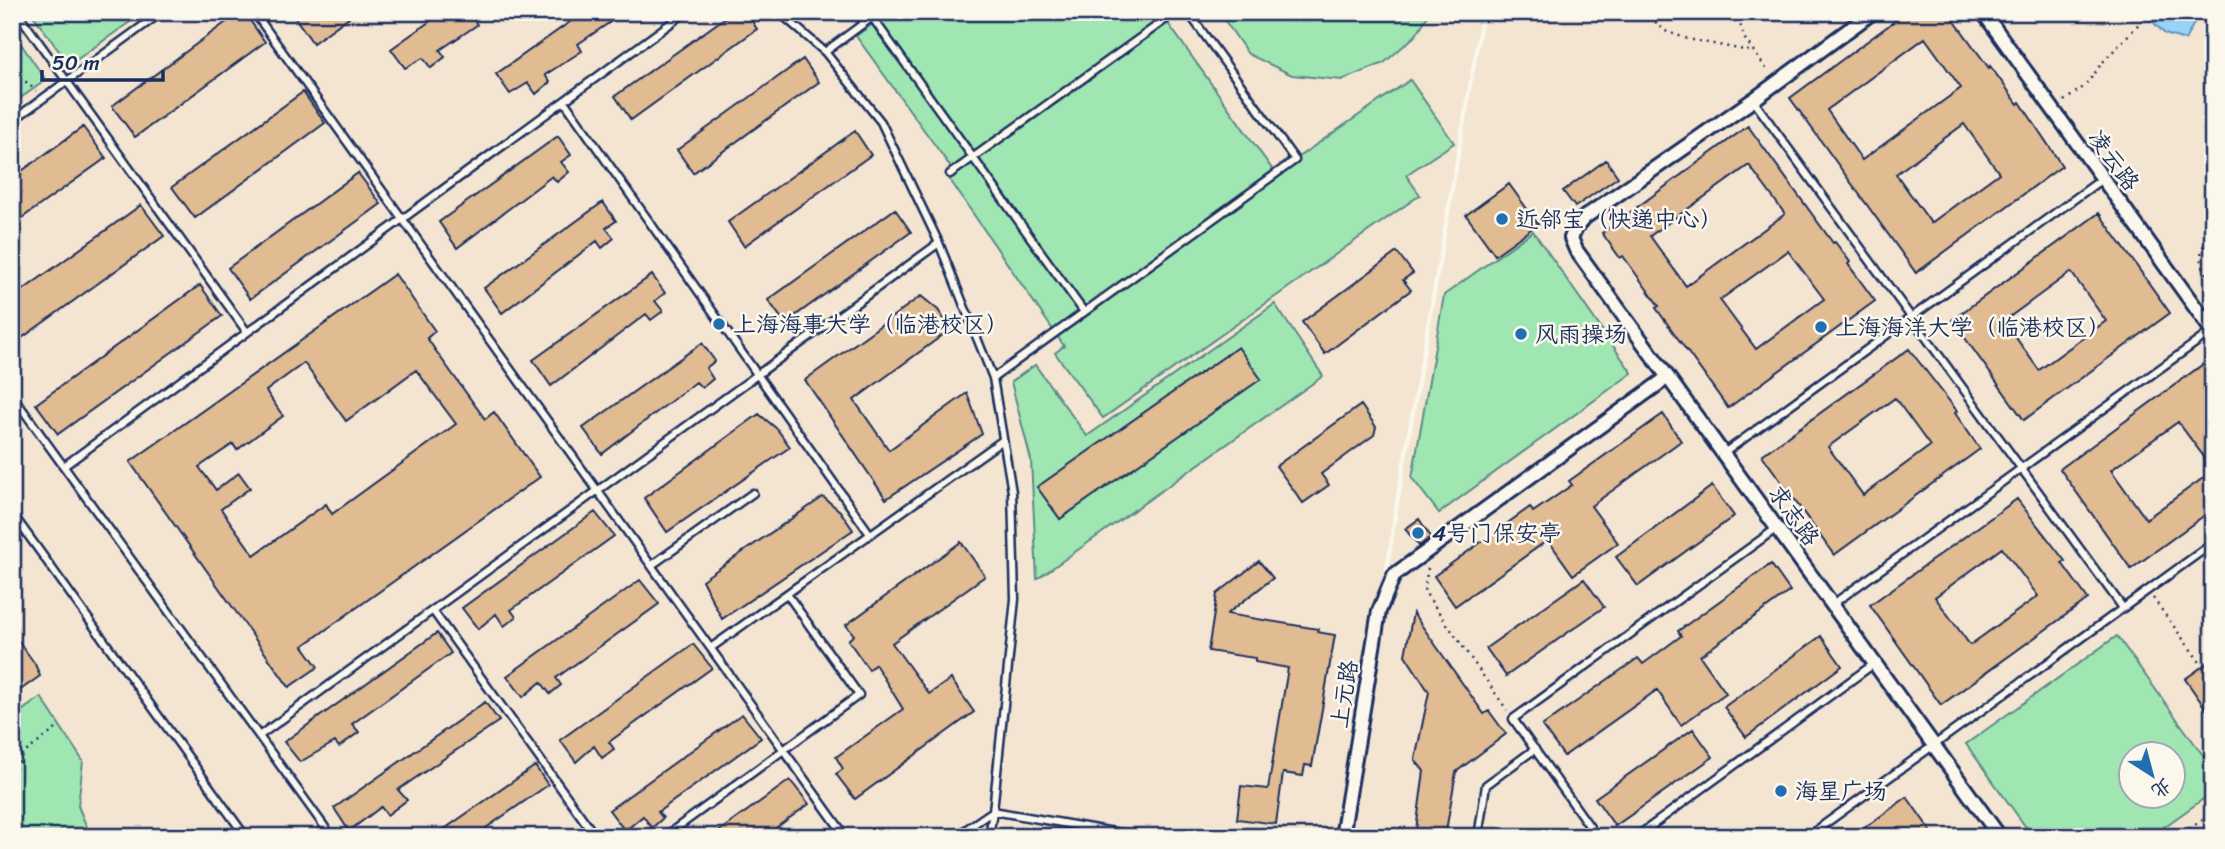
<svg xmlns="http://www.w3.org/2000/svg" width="2225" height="849" font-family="Sriracha,'LXGW WenKai TC',sans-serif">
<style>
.built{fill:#f3e5d1;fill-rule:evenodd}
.green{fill:#9fe6b3;stroke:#5d8a88;stroke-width:2;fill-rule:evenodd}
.water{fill:#97d5f8;stroke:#6593ba;stroke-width:2}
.building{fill:#e1bb91;stroke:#1b2f5e;stroke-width:2;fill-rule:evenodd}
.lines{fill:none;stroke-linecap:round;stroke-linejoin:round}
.lane-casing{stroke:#1b2f5e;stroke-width:11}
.street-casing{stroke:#1b2f5e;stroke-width:18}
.path{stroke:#1b2f5e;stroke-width:2.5;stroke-dasharray:2 5;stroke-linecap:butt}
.lane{stroke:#fbf7ec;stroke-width:6}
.street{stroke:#fbf7ec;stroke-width:12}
.poi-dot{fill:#1f6fb2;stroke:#fbf7ec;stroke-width:2.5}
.labels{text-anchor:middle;stroke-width:5;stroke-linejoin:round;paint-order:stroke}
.street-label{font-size:23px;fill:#1b2f5e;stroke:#fbf7ec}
.poi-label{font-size:23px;fill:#1b2f5e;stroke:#fbf7ec;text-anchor:start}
</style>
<rect width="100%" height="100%" fill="#fbf7ec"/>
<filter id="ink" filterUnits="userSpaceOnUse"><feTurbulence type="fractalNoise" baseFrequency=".0143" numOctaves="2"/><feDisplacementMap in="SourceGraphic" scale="14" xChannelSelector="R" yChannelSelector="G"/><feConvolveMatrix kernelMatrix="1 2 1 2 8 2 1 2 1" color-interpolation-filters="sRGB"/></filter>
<g filter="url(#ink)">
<path class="built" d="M12,12H1481L1393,513L1379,611L1342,837H12Z
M1485,12H2213V837H1346L1383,613L1397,516ZM2130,754H2172V796H2130Z"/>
<path class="green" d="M31,12H144L69,65Z
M890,12H1160L1275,173L1410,80L1454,143L1406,175L1420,195L1103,418L1055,353L1064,346L950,180V166L856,36Z
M1219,12H1430L1416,35L1384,63L1342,80L1292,75L1248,54Z
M12,31L46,80L12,104Z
M1533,231L1632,373L1439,513L1412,478L1444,295Z
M1275,304L1323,376L1037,579L1031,460L1011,382L1035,365L1087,436Z
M2117,636L2213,769V792L2150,837H2033L1966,744ZM2130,754H2172V796H2130Z
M41,697L83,761L78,806L91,837H12V718Z"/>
<path class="water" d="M2137,12H2168L2184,21L2192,12H2200L2185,40L2165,34L2154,23Z"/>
<path class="building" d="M240,12H244L265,42L135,137L112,106Z
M291,12H356L313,43Z
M443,12H470L477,25L440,50L445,57L431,68L423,58L405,68L391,49Z
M584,12H625L578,44L582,51L545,75L550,82L536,94L528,83L510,94L496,74Z
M733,12H746L757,29L631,120L615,96Z
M1907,12H1948L1989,68L1990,66L2018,104L2020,102L2062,166L1916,273L1790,98ZM1925,38L1961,88L1862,160L1827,110ZM1964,124L1999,173L1931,223L1896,174Z
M803,59L819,82L693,173L677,150Z
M303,92L325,123L195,218L172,187Z
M1748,126L1833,243L1835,242L1850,262L1848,264L1875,301L1728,408L1656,308L1659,306L1623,256L1620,258L1602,233ZM1749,165L1785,214L1686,286L1650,236ZM1788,251L1824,299L1756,349L1720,300Z
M83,127L106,158L12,225V178Z
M855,131L871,155L744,246L728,222Z
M558,136L571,155L561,162L569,172L557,182L552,176L457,248L439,222Z
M1606,160L1618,177L1575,207L1563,191Z
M358,173L381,204L250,299L228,268Z
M1509,184L1538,224L1495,255L1466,215Z
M603,202L616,221L606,228L614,238L602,248L597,241L502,313L484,288Z
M141,205L164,236L12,345V298Z
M895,209L911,232L785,323L768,300Z
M2099,213L2170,313L2024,420L1952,320ZM2071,272L2106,321L2039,370L2004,321Z
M1397,252L1413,273L1403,280L1411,290L1325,354L1302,322Z
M395,274L435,331L427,338L438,354L485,419L494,412L540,477L303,646L318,667L289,687L130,462ZM304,363L346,421L416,370L456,424L332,514L326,504L254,555L221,509L250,488L239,473L216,490L199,467L233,444L237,450L283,416L266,391Z
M652,275L665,293L655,301L663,311L651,320L646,314L551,386L533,360Z
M200,285L222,316L58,434L36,404Z
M921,296L938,310L951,329L854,400L889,450L967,393L982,434L886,499L805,380Z
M702,343L715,361L706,368L713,379L702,388L696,382L602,454L583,428Z
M1238,347L1261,379L1060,519L1037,487Z
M1909,349L1957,411L1955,413L1980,449L1834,555L1762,455ZM1895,398L1930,446L1863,495L1828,447Z
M2206,362L2213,371V469L2178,422L2111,470L2146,519L2213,471V509L2131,569L2060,469Z
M1361,405L1376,427L1374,435L1321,474L1329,485L1303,503L1276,466Z
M759,414L777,429L790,447L667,532L644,498Z
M1663,414L1681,441L1591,506L1618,543L1573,575L1548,540L1455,606L1434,576L1530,507L1533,512L1572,485L1569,481Z
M1712,486L1734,516L1638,586L1616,557Z
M823,497L840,511L853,530L722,619L702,580Z
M2017,499L2065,561L2062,563L2088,599L1941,705L1870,605ZM2002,548L2038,596L1970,645L1935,597Z
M595,512L614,536L511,610L516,617L504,626L496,614L478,629L462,608Z
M1419,519L1431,537L1419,546L1405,529Z
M961,542L985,576L892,643L929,694L951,679L974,712L855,799L836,774L843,769L836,757L903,709L875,664L869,670L848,640L854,635L846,625Z
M1259,561L1273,578L1227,614L1318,629L1317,632L1335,635L1312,766L1305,765L1303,776L1283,773L1276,824L1237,819L1241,786L1268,789L1288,668L1255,662V658L1208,651L1217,594Z
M1771,564L1790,591L1700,656L1726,693L1681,725L1657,690L1564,756L1542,726L1638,658L1643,664L1681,636L1678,631Z
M1584,579L1604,607L1506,676L1486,648Z
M640,580L659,604L556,678L561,685L550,694L541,682L523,697L507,676Z
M1413,613L1484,714L1489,711L1506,734L1456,772L1445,837H1415L1424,771L1415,760L1429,692L1405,655Z
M12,632L35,664L40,676L12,696Z
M437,633L451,653L352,724L359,732L339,747L335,742L300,762L284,742Z
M1821,636L1842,666L1746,737L1724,707Z
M693,644L712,668L609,742L614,749L602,758L594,746L576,762L560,740Z
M2213,659V719L2185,679Z
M485,702L499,721L398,790L407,800L387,815L381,807L349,831L334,808Z
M742,714L761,738L658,812L663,818L652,828L643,816L625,831L609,810Z
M1693,729L1713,757L1615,826L1595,798Z
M535,766L548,785L473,837H433Z
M790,780L809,804L763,837H711Z
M1907,797L1935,837H1852Z"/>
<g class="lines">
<defs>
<path id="lane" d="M17,12L247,332
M254,12L846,837
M779,12L825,52L881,122L939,243L993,378L1012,492L1015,599L993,811L955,837
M872,17L1084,312
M825,52L879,12
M1753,100L2123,608
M564,101L870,534
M12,121L162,12
M950,174L1176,12
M993,378L1295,160L1188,12
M12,395L332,837
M1724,453L2102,179
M64,466L686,12
M12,513L246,837
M652,565L753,493
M1833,604L2212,331
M433,611L596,837
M712,647L1003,440
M259,736L939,243
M664,837L859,695L787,594
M989,837L993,811L1143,837
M1478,837L1486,785L1535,749
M1597,837L1513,719L1777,528
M1636,837L1875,663
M1807,837L2213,543"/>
<path id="street" d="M1873,12L1753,100L1585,217L1576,227L1571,238L1576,250L2000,837
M1983,12L2213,332
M1342,837L1379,611L1394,575L1668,377"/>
</defs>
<use href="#lane" class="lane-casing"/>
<use href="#street" class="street-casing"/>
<path class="path" d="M1645,12L1665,31L1688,39L1754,52
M1736,12L1745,39L1769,73
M12,77L26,82L36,91
M2064,101L2086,85L2102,63L2150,12
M2213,235C2194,249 2201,268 2213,284
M1428,568L1424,591L1507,710
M2153,598L2213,680
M12,775L23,754L60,726
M2178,837L2213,812"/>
<use href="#lane" class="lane"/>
<use href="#street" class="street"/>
</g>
</g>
<g class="poi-dot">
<circle cx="1502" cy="219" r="7"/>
<circle cx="719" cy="324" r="7"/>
<circle cx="1821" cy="327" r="7"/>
<circle cx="1521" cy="334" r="7"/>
<circle cx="1418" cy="533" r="7"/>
<circle cx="1781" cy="791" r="7"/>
</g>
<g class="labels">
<g class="street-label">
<text transform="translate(2114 160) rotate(54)" y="8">凌云路</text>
<text transform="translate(1794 515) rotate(54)" y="8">求志路</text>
<text transform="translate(1344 694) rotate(-81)" y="8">上元路</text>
</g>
<g class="poi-label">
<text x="1516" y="227">近邻宝（快递中心）</text>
<text x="733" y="332">上海海事大学（临港校区）</text>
<text x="1835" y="335">上海海洋大学（临港校区）</text>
<text x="1535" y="342">风雨操场</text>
<text x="1432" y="541">4号门保安亭</text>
<text x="1795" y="799">海星广场</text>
</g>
</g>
<rect width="2225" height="849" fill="none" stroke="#fbf7ec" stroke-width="42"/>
<rect x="21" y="21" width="2183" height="807" fill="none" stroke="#1b2f5e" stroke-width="2.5" filter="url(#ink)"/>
<g transform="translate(2152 775) rotate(144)"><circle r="33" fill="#fbf7ec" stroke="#a1a7b3" stroke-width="2"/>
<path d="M0-5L12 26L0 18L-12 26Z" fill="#1f6fb2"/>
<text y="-10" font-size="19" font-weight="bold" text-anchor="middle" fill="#1b2f5e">北</text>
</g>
<path d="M42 70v10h121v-10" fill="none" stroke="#1b2f5e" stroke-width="3.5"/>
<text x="52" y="70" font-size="21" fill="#1b2f5e" stroke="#fbf7ec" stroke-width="5" paint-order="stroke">50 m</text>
</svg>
